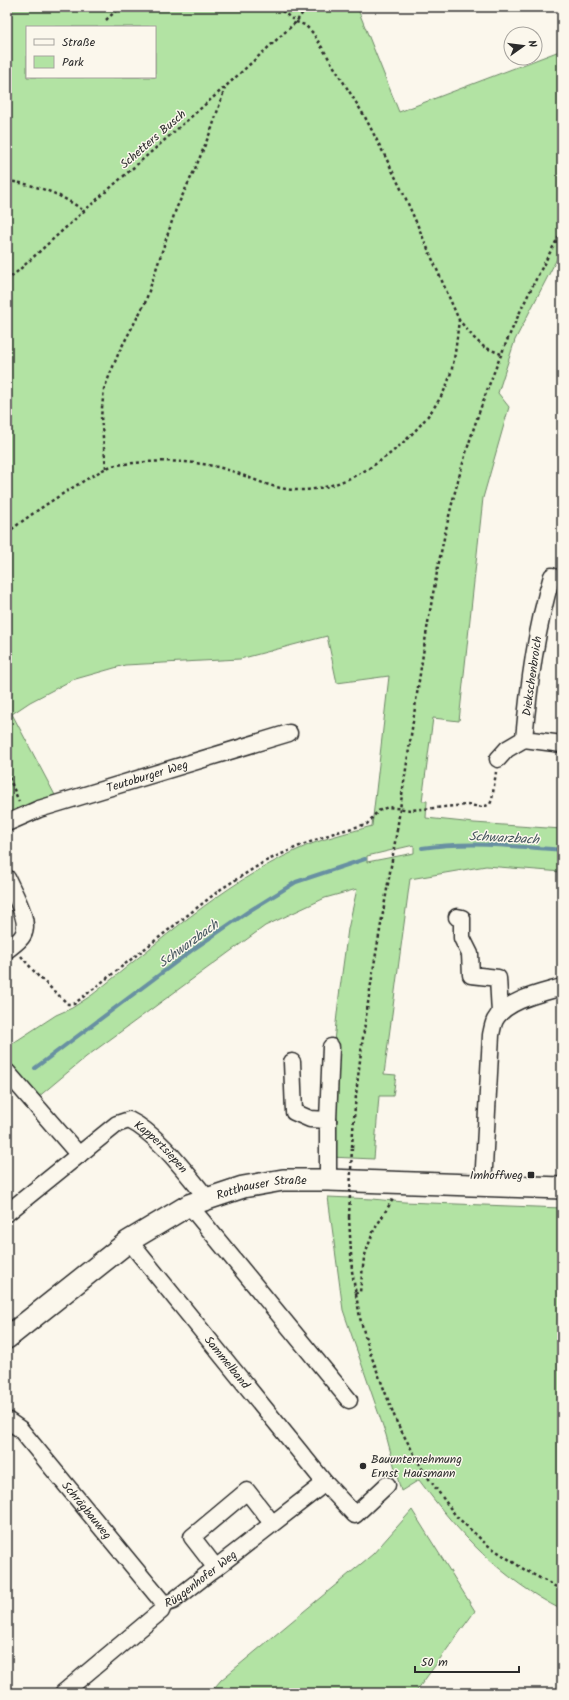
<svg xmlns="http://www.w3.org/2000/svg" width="569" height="1700" font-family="Kalam,sans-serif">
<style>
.green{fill:#b2e3a3;stroke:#6e8767;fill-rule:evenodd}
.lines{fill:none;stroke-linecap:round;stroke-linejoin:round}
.stream{stroke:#6890a2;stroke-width:4}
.minor-casing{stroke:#2b2b2b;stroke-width:19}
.major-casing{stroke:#2b2b2b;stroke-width:24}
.path{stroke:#2b2b2b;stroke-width:2.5;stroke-dasharray:3 3;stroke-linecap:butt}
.minor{stroke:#fbf7ec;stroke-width:16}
.major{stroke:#fbf7ec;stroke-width:21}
.path-bridge{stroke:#2b2b2b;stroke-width:2.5;stroke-dasharray:3 3;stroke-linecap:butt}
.poi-dot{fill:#2b2b2b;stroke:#fbf7ec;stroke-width:1.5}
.labels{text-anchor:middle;stroke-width:3;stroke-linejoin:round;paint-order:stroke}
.street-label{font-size:12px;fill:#2b2b2b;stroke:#fbf7ec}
.poi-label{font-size:12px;fill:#2b2b2b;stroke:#fbf7ec;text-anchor:end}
.water-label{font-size:13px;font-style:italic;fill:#44555d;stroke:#fbf7ec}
</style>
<rect width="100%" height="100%" fill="#fbf7ec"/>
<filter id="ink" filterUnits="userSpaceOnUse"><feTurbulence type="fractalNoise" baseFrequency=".025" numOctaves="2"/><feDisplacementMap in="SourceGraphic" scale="8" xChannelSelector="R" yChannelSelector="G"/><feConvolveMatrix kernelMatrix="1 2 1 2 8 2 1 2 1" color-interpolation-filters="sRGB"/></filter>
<g filter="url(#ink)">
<path class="green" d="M7,7H357L399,112L562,50V249L515,340L498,393L509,407L483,498L459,721L433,718L422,801H427L426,818L474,823L562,829V872L486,866L410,879L384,1074L396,1075L393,1096H379L374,1159L330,1157L334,1041L339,996L348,929L357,889L325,898L265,926L86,1057L37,1098L7,1060V1047L56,1015L72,1008L92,995C158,943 221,885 297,850C320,839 347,833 372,826L389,676L337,683L327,636L240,659L125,665L72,680L30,702L12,714L56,797L10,814L7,807ZM27,27H155V77H27ZM414,845V853L367,862V856Z
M328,1197L373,1199L404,1202L562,1208V1610C500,1578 460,1535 419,1480L401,1491L386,1435L343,1310Z
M412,1510L475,1611L415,1693H210L221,1680L373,1554Z"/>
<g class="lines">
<path class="stream" d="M422,848C468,841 515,846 562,850
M35,1068L195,948L249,911L296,882L365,859"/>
<defs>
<g id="minor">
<path d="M552,576C536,629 529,684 524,739L562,744"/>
<path d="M498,759L507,749L524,739"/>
<path id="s1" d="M7,823L39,809L289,733"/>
<path d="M7,878C13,892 31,921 23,935C20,941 12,946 7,950"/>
<path d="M457,917L462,918V938L470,954L471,975L498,978L500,1013"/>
<path d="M292,1062L294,1112L310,1119L328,1120V1180"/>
<path d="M7,1072L79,1155"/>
<path d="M328,1120L331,1047"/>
<path d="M483,1186L491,1035C492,1030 493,1024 495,1020C506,1000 542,993 562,987"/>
<path d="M189,1205L349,1400"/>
<path id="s2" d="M7,1213L117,1124L129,1120C158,1134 186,1173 207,1198"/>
<path id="s3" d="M129,1241L325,1483L355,1515L387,1485"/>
<path id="s4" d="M7,1420L20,1429L164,1604"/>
<path d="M216,1568L192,1537L247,1491L272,1523"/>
<path id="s5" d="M63,1693L161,1611L164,1604L173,1601L325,1483"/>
</g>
<g id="major">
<path id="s6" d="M7,1338L129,1241L189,1205L243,1187L283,1180H328L562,1188"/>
</g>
</defs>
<use href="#minor" class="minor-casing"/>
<use href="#major" class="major-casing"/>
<path class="path" d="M277,7L296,22L305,25L313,33L365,117L386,158L406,199L459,320L474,338L484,347L501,354
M106,20L120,7
M7,181C35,184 61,194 84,211
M7,281L84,211L225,87L296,22L307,7
M106,468L101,417L104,389L119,352L145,303L176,209L195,169L212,128L225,88
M7,533C32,513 60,495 87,479C97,474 106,466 117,465C153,460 190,459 225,469C249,476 272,490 298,490C355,491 419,439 444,391C455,369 456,343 459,320
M7,772L19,802
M402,795C420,681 432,564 466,453C489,376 522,301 562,231
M21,956L38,976L68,1004H74L221,889L264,862L297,847L334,833L367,824L378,811L388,807L411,810L467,805L483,807L490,804L492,800L496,772
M352,1147C358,1040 380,935 397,830
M349,1217L352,1271L360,1318L369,1350L397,1423L424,1472L456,1516L486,1544L525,1570L562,1590
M355,1294L360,1292L364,1258L373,1232L393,1199"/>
<use href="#minor" class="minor"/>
<use href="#major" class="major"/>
<path class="path-bridge" d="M397,830L402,795
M349,1217L352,1147"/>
</g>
</g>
<g class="poi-dot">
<rect x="527" y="1171" width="8" height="8" rx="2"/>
<circle cx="363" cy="1466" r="4"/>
</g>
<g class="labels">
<g class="street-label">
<text transform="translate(153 139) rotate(-41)" y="4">Schetters Busch</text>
<text transform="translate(532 676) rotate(-82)" y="4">Diekschenbroich</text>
<text dy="4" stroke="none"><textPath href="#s1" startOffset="148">Teutoburger Weg</textPath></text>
<text dy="4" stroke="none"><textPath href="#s2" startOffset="196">Kappertsiepen</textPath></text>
<text dy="4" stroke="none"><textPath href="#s6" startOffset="301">Rotthauser Straße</textPath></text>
<text dy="4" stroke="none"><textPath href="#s3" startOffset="156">Sammelband</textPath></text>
<text dy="4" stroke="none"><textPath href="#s4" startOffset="121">Schrägbauweg</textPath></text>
<text dy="4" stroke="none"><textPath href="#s5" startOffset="180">Rüggenhofer Weg</textPath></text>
</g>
<g class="poi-label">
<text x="523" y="1179">Imhoffweg</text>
<text x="371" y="1463" text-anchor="start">Bauunternehmung<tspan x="371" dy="14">Ernst Hausmann</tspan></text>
</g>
<g class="water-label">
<text transform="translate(504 837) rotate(3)" y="5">Schwarzbach</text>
<text transform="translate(188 943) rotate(-36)" y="5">Schwarzbach</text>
</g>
</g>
<rect width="569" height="1700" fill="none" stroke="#fbf7ec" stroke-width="24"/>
<rect x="12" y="12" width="545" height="1676" fill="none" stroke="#2b2b2b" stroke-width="1.5" filter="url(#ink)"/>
<rect x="26" y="26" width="130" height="52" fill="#fbf7ec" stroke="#a8a59f"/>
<rect x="34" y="39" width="20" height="6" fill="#fbf7ec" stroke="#a8a59f"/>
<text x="62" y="46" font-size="12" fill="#2b2b2b">Straße</text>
<rect x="34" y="56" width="20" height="12" fill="#b2e3a3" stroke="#a8a59f"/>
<text x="62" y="66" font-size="12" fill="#2b2b2b">Park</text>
<g transform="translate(523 46) rotate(76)"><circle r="19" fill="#fbf7ec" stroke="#a8a59f"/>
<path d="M0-3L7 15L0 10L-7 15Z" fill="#2b2b2b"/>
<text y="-6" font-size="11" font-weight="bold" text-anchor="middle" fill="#2b2b2b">N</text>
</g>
<path d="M415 1666v6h104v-6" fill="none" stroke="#2b2b2b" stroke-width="2"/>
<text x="421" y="1666" font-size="12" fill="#2b2b2b" stroke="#fbf7ec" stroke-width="3" paint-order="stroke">50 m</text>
</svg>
